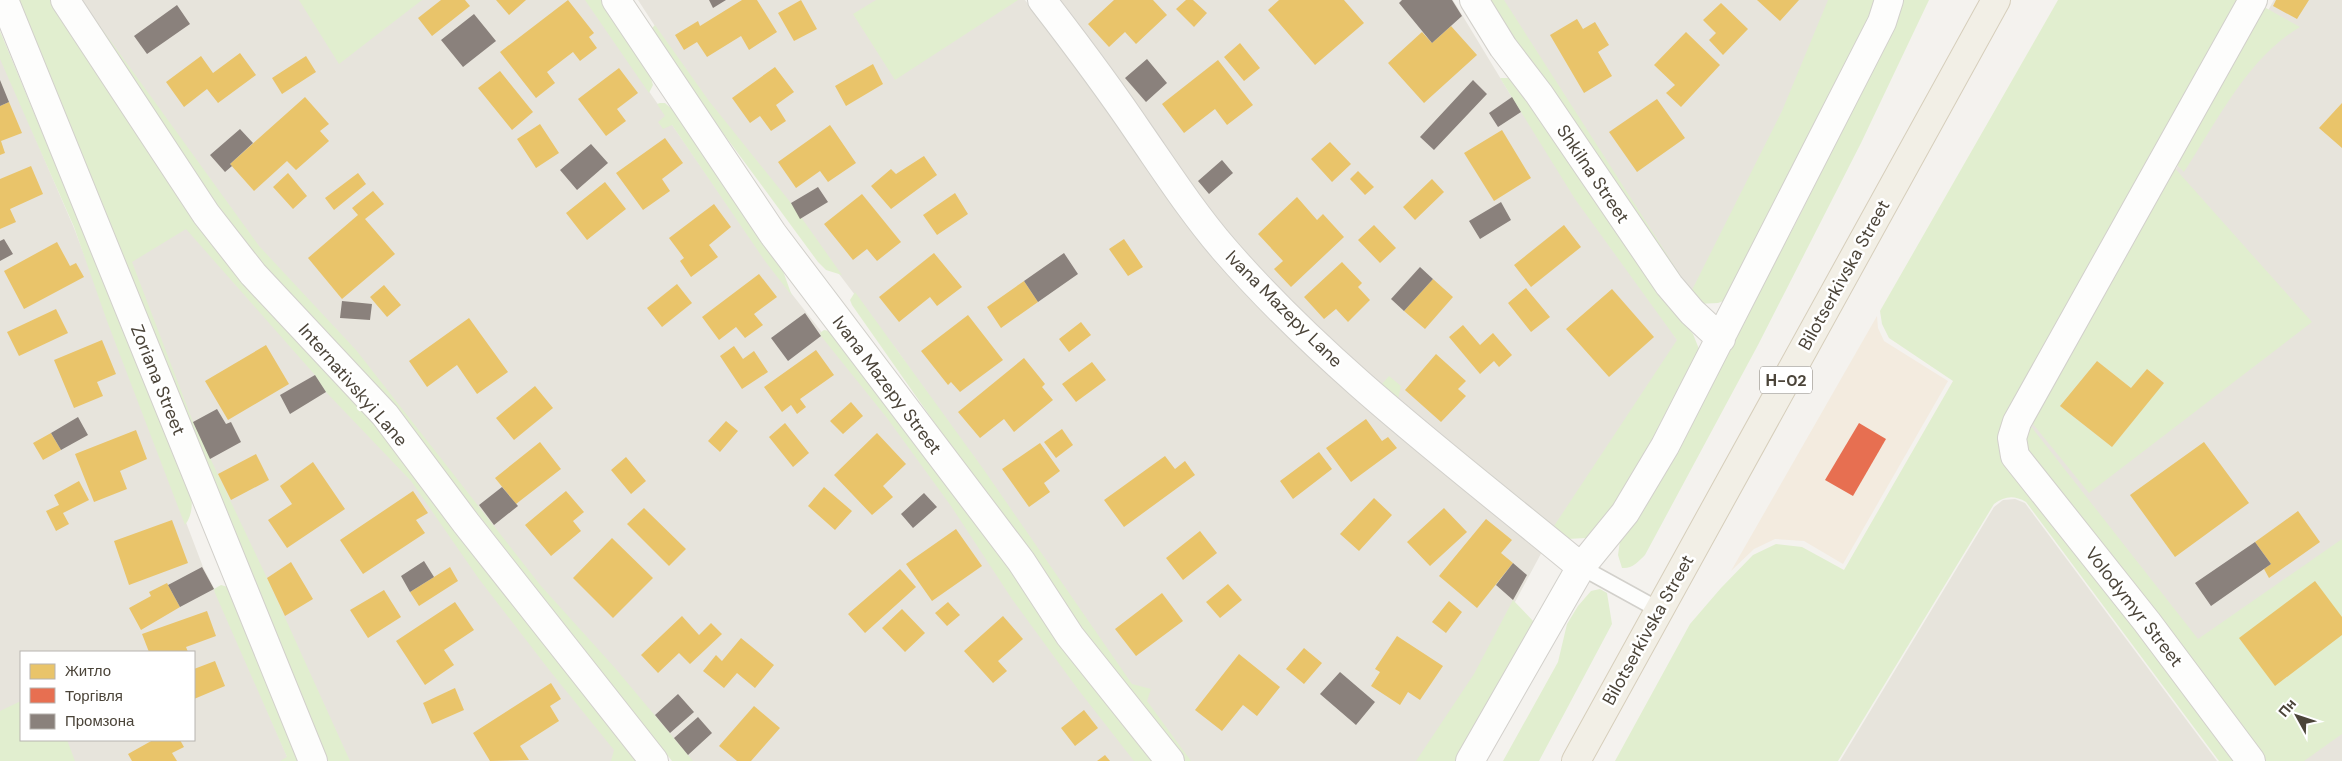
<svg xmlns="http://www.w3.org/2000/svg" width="2342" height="761" font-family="'DM Sans',sans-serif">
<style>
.residential{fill:#e7e4dc;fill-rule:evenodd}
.commercial{fill:#f3ebdf}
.green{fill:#e1eecf;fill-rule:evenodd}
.homes{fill:#e9c46a}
.shops{fill:#e76f51}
.industry{fill:#8a817c}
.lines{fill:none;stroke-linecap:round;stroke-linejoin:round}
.service-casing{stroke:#d2d0cb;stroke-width:18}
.minor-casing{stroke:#d2d0cb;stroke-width:30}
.primary-casing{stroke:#d6cebb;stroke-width:30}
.service{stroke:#fdfdfc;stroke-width:15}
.minor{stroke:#fdfdfc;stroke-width:28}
.primary{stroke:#f2efe6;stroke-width:28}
.labels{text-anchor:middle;stroke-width:5;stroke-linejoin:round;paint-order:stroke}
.shield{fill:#fff;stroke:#817c74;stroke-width:1}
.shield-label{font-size:16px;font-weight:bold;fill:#4b4439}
.street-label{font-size:18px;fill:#4b4439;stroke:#fff}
</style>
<rect width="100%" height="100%" fill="#f4f2ee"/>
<path class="residential" d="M80,0H586L766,261L889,418L1135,761H692L539,585L257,246Z
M638,0H1025L1160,179L1544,548L1476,675L1418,761H1190L1130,684L899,353L707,100L662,37Z
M1058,0H1453L1513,99L1678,341L1555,527L1379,385L1285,299L1204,206Z
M1503,0H1830L1784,109L1691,295Z
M2274,0H2342V761H2291L2027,426Z
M0,56L74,228L203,567L215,590L289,761H0ZM21,652H194V740H21Z
M187,227L413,482L626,761H349L191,421L131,261Z
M2015,499L2025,503L2217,761H1840L1994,507L2003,500Z"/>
<path class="commercial" d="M1877,316L1878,328L1884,341L1948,381L1843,564L1804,541L1775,539L1754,549L1731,571Z"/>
<path class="green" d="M8,0H51L90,58L332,376L420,476L641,761H611L614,750L550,671L479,579L411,481L326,392L315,375L186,229L132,262L193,422L267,578L350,761H328L214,480Z
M81,0L259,246L356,350L541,586L615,668L693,761H672L396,410L261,267L212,207Z
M299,0H422L339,64Z
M585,0H601C617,22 647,59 653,85L649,93Z
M876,0H1018L895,80L853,14Z
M1488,0H1504L1691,292L1782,111L1828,0H1879L1729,299L1718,303L1697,304L1512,39Z
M1901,0H1929L1861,143L1758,345L1645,555C1638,562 1632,569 1622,568L1618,555L1620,541L1735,336L1798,219L1892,28Z
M2058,0H2240L2004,436L2064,529L2239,761H2219L2026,502C2014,495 2005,496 1994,504L1838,761H1615L1690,624L1721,588L1753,555L1776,544L1802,547L1844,570L1953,381L1889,338L1882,324L1880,311Z
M2266,8L2300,27C2248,57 2216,123 2184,172L2174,162L2258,12Z
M655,25L709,101L791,203L842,275L826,270L818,262C763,187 707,111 651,36L650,30Z
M0,31L80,224L187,472C190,490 197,509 185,525L107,321L74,227L0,59Z
M1500,78H1510L1521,85L1658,289L1693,334L1699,349L1698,362L1626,490L1596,528L1586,538L1567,539L1388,399L1381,385L1389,376L1401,386L1398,399L1554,526L1677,340L1575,199Z
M660,103H665L673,110L782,268L792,296L765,261L672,125L663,129L658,122L665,116L657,104Z
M2172,165L2312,322L2089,493L2029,419ZM2097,361L2131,388L2147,369L2164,382L2112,447L2060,406Z
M855,292L984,470L1132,684L1151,689L1147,701L1191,761H1179L1089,643L852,305L850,300Z
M824,330L829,331L977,518L1088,679L1152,761H1134L1077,688L1012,599L951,506L887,418L821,336L820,333Z
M2026,420L2198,639L2342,539V734L2304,761H2264L2027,457L2023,427Z
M221,585L228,587L299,761H280L287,757L215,593L214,589Z
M1600,589L1607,593L1612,624L1539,761H1503L1558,662L1567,624L1578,606L1591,591Z
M1513,600L1534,622L1464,761H1416L1474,674Z
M21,701V740H67L75,761H0V711Z"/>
<path class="homes" d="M441,0H465L470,6L432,36L418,18Z
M496,0H526L509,15Z
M568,0L594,33L589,37L597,48L580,61L573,52L547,72L555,83L536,98L500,52Z
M742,0H757L777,32L749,50L741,36L707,57L697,42L684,50L675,35L698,21L700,26Z
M801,0L817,29L794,41L778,13Z
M1114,0H1153L1167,15L1136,44L1125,32L1109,47L1088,24Z
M1186,0H1193L1207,13L1194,27L1176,9Z
M1279,0H1344L1364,23L1315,65L1268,10Z
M1757,0H1799L1780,21Z
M2276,0H2309L2297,19L2273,6Z
M1721,3L1748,29L1723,55L1709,40L1716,33L1703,20Z
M1577,19L1583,29L1595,22L1609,45L1598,52L1612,76L1584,93L1550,35Z
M1451,26L1477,55L1424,103L1388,63L1422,32L1432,43Z
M1686,32L1720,65L1681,107L1666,93L1675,85L1654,65Z
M1240,43L1260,68L1244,81L1224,57Z
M240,53L256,75L218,103L207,89L184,107L166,82L201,56L213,73Z
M306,56L316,72L282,94L272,78Z
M1218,60L1253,105L1227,125L1215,109L1184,133L1162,104Z
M873,64L883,84L846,106L835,86Z
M775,67L794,92L776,105L786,121L771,131L760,116L750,123L732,98Z
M619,68L638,93L617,109L626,121L606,136L578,99Z
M500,71L533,112L512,130L478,88Z
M305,97L329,124L320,131L329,141L296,170L287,161L254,191L230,164Z
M1657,99L1685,138L1637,172L1609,132Z
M9,102L22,133L1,141L5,153L0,155V106Z
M2342,103V148L2319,128Z
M540,124L559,153L536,168L517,139Z
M830,125L856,163L828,182L820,171L796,188L778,162Z
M1502,130L1531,178L1494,201L1464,153Z
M665,138L683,163L662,179L670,191L643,210L616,173Z
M1330,142L1351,164L1332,182L1311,159Z
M924,156L937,175L891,209L871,186L891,169L896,174Z
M31,166L43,194L10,209L16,222L0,229V179Z
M1358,171L1374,187L1365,195L1350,179Z
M288,173L307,196L293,209L273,187Z
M358,173L366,184L334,210L325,198Z
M1432,179L1444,192L1415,220L1403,207Z
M605,182L626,209L587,240L566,213Z
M373,191L384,204L365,219L395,254L342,299L308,258L358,215L352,208Z
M955,193L968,214L937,235L923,215Z
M862,194L901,242L877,261L867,249L853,260L824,224Z
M1297,197L1317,220L1323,214L1344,237L1291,287L1274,269L1283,261L1258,234Z
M714,204L731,227L709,245L718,257L691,277L680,261L684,258L669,238Z
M1374,225L1396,248L1380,263L1358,240Z
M1564,225L1581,247L1531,287L1514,265Z
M1124,239L1143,267L1128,276L1109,249Z
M57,242L70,266L76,263L84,277L24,309L4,271Z
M934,253L962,287L937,306L930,297L899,322L879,297Z
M1342,262L1362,283L1358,287L1370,300L1348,322L1336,309L1324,319L1304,297Z
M759,274L777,297L754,314L763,325L745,338L736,327L719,340L702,317Z
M1433,279L1453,297L1425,329L1404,311Z
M1024,281L1038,302L1001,328L987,307Z
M677,284L692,303L662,327L647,308Z
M384,285L401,305L387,317L370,297Z
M1526,288L1550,317L1531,332L1508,303Z
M1612,289L1654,337L1609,377L1566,329Z
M56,309L68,333L19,356L7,332Z
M968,315L1003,360L960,392L951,382L948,385L921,351Z
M469,318L508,372L477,394L457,365L427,387L409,361Z
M1081,322L1091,335L1069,352L1059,339Z
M1463,325L1480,345L1493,333L1512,355L1499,367L1494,361L1480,374L1449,337Z
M102,340L116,374L97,382L103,396L74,408L54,360Z
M266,345L289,384L228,420L205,381Z
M734,346L743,359L754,351L768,372L742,389L720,356Z
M816,350L834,375L800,399L806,407L797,414L791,405L782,412L764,387Z
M1436,354L1466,381L1458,389L1466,396L1441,422L1405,390Z
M1024,358L1045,384L1042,387L1053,400L1014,432L1004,419L980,438L958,412Z
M2097,361L2131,388L2147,369L2164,383L2112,447L2060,406Z
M1092,362L1106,380L1076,402L1062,384Z
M535,386L553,408L514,440L496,418Z
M851,402L863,416L843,434L830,421Z
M1366,419L1382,441L1388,437L1397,448L1351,482L1326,448Z
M726,421L738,431L720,452L708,441Z
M785,423L809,453L793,467L769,437Z
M1062,429L1073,445L1056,458L1044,442Z
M136,430L147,459L120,471L127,489L94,502L75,454Z
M51,433L61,450L43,460L33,443Z
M877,433L906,464L883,486L893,497L872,515L834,475Z
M540,442L561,469L516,504L495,478Z
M2204,442L2249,503L2175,557L2130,495Z
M1040,443L1060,471L1044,483L1050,492L1029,507L1002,469Z
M1319,452L1332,469L1293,499L1280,481Z
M256,454L269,480L231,500L218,474Z
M1165,456L1175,469L1185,461L1195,475L1124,527L1104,500Z
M626,457L646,481L631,494L611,470Z
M313,462L345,509L287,548L268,520L292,504L280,486Z
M79,481L89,500L63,513L69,524L56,531L46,511L59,505L54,495Z
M824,487L852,511L835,530L808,506Z
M413,491L428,513L416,520L425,533L363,574L340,540Z
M566,491L584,512L573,521L581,531L551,556L525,525Z
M1374,498L1392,515L1359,551L1340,534Z
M644,508L686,549L669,566L627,524Z
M1444,508L1467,532L1430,566L1407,542Z
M2298,511L2320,542L2269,578L2264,569L2271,564L2255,542Z
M1486,519L1512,540L1501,553L1513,563L1477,608L1439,576Z
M172,520L188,563L129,585L114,541Z
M956,529L982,566L932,601L906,564Z
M1200,531L1217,553L1183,580L1166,558Z
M612,538L653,578L613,618L573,578Z
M291,562L313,599L285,616L267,578Z
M450,567L458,581L419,606L410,592Z
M900,569L916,587L865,633L848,614Z
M2315,581L2342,617V635L2275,686L2239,638Z
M167,583L180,607L141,630L129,608L151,596L149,592Z
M1228,584L1242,600L1220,618L1206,602Z
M384,590L401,617L368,638L350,610Z
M1162,593L1183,621L1136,656L1115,629Z
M1449,601L1462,612L1446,633L1432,622Z
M455,602L474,630L444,650L454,665L425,685L396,641Z
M948,602L960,615L947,626L935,613Z
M902,609L925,633L905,652L882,628Z
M207,611L216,636L186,647L188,652H149L142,634Z
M682,616L699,635L711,623L722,634L690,664L679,653L658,673L641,655Z
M1003,616L1023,639L998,661L1007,671L993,683L964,651Z
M1397,636L1443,666L1420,700L1408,692L1400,705L1371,686L1380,672L1375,669Z
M741,638L774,665L755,688L737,673L724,688L703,671L716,655L722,661Z
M1304,648L1322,663L1304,684L1286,669Z
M1239,654L1280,687L1257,716L1243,705L1222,731L1195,710Z
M215,661L225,686L194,699V669Z
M551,683L561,699L550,706L559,721L520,746L529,760L490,761L473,733Z
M455,688L464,710L432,724L423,703Z
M754,706L780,728L751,761H737L719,746Z
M1084,710L1098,728L1075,746L1061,728Z
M153,740H180L184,747L172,753L177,761H132L128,754Z
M1105,755L1110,761H1097Z"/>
<path class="shops" d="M1859,423L1886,439L1853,496L1825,480Z"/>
<path class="industry" d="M709,0H726L713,8Z
M1402,0H1452L1462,16L1432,43L1399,3Z
M177,5L190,24L147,54L134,36Z
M474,14L496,41L463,67L441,40Z
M1147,59L1167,83L1146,102L1125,78Z
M0,80L9,102L0,106Z
M1473,80L1487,94L1434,150L1420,137Z
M1512,97L1521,112L1498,127L1489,113Z
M240,129L253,143L230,164L232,166L225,172L210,155Z
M591,144L608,163L577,190L560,170Z
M1222,160L1233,173L1209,194L1198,181Z
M818,187L828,202L800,219L791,203Z
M1501,202L1511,220L1480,239L1469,221Z
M4,239L13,254L0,261V241Z
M1064,253L1078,274L1038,302L1024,281Z
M1420,267L1433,279L1404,311L1391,299Z
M342,301L372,304L370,320L340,318Z
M805,313L821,336L788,361L771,338Z
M315,375L326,392L290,414L280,395Z
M217,409L226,424L231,422L241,442L210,459L193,422Z
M78,417L88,435L61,450L51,433Z
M502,487L518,506L494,525L479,505Z
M924,493L937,507L913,528L901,514Z
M2255,542L2271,564L2211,606L2195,583Z
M424,561L434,577L410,592L401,576Z
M1513,563L1527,575L1513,600L1496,585Z
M202,567L214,589L180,607L168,585Z
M1340,672L1375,702L1356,725L1320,694Z
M678,694L694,712L670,733L655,715Z
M698,717L712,733L688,755L674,738Z"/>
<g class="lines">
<defs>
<path id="service" d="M1581,567L1659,610"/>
<path id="minor" d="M4,0L313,761
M65,0L206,214L253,274L385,415L466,523L654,761
M616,0L773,234L1021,561L1070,636L1170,761
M1042,0C1076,44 1109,88 1140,134C1167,173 1193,213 1224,249C1328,369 1459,466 1581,567
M1474,0L1503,47L1539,94L1669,285L1692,312L1721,339
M1470,761L1581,567L1625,513L1665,446L1882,22L1889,0
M2251,761L2147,622L2015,456L2012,438L2017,422L2253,0"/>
<path id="primary" d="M1576,761L1996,0"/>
</defs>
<use href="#service" class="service-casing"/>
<use href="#minor" class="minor-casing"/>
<use href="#primary" class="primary-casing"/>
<use href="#service" class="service"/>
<use href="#minor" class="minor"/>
<use href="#primary" class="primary"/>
</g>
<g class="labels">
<rect class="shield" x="1760" y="366.5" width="52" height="27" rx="4"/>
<g class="shield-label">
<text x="1786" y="386">Н-02</text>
</g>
<g class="street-label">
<text transform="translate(1593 174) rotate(56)" y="6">Shkilna Street</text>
<text transform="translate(1844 275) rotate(-61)" y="6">Bilotserkivska Street</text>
<text transform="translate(1284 309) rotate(45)" y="6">Ivana Mazepy Lane</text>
<text transform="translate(158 380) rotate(68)" y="6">Zoriana Street</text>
<text transform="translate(353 385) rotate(49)" y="6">Internativskyi Lane</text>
<text transform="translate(887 385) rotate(53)" y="6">Ivana Mazepy Street</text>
<text transform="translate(2134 607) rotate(52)" y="6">Volodymyr Street</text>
<text transform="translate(1648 630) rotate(-61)" y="6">Bilotserkivska Street</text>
</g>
</g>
<rect x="20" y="651" width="175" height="90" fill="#ffffff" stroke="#b7b4b0"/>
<rect x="30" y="664" width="25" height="15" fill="#e9c46a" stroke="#b7b4b0"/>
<text x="65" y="676" font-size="15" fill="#4b4439">Житло</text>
<rect x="30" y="688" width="25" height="15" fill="#e76f51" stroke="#b7b4b0"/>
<text x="65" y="701" font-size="15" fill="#4b4439">Торгівля</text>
<rect x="30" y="714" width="25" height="15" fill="#8a817c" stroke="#b7b4b0"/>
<text x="65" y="726" font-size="15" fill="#4b4439">Промзона</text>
<g transform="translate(2297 716) rotate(310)" stroke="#ffffff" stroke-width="4" paint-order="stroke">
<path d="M0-4L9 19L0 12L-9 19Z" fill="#4b4439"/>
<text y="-8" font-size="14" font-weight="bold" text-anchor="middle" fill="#4b4439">Пн</text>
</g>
</svg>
